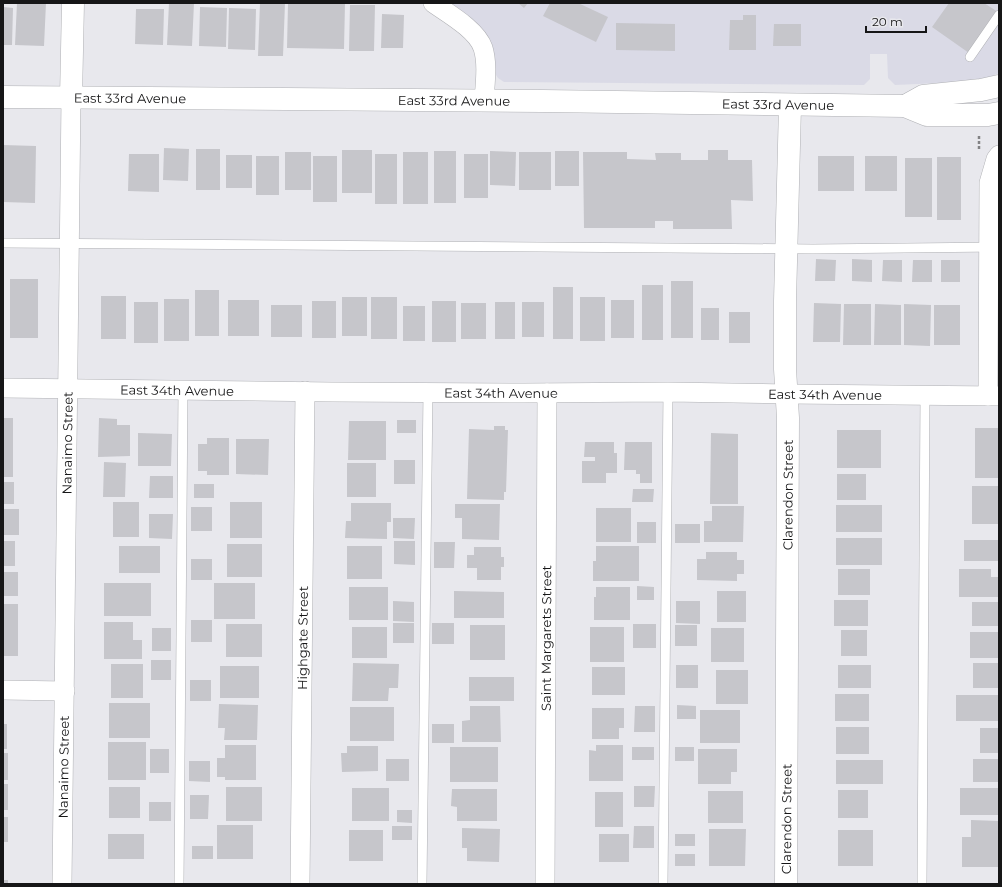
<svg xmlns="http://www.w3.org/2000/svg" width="1002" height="887" font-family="Montserrat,sans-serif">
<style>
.built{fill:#dadae6}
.building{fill:#c6c6cb}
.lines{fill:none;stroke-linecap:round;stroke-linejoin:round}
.lane-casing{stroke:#afb0b4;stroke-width:10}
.street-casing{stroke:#afb0b4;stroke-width:20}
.secondary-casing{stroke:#afb0b4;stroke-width:23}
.path{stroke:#828285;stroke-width:2.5;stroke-dasharray:3 2;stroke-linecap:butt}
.lane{stroke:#fff;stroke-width:9}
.street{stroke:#fff;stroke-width:19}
.secondary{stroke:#fff;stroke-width:22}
.labels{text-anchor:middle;stroke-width:4;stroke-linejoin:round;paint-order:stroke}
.street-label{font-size:13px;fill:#161617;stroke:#e8e8ed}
</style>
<rect width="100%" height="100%" fill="#e8e8ed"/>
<path class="built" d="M448,3H999V73L990,77L962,82L895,85L888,78L887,54H870V79L864,85L504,82L498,78Z"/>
<path class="building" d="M17,3H46L44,46L15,45Z
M169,3H194L192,46L167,45Z
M260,3H285L283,56H258Z
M288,3H345L344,49L287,48Z
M518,3H528L524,8Z
M550,3H578L608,17L596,42L543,16Z
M949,3H984L998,12L969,53L932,27Z
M350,5H375L374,51H349Z
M3,7L13,8L12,45H3Z
M200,7L227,8L226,47L199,46Z
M229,8L256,9L255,50L228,49Z
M136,9H164L163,45L135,44Z
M382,14L404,15L403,48H381Z
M743,15H756V50H729L730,20H743Z
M616,23L675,24V51L616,50Z
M774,24H801V46H773Z
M3,145L36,146L35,203L3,202Z
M164,148L189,149L188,181L163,180Z
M196,149H220V190H196Z
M342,150H372V193H342Z
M708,150H728V160H752L753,201L731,200L732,229H673V221H655V228H584L583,152H627V159L656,160L655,153H681V160H708Z
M434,151H456V203H434Z
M490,151L516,152L515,186L490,185Z
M555,151H579V186H555Z
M285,152H311V190H285Z
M403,152H428V204H403Z
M519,152H551V190H519Z
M129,154H159V192L128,191Z
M375,154H397V204H375Z
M464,154H488V198H464Z
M226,155H252V188H226Z
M256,156H279V195H256Z
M313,156H337V202H313Z
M818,156H854V191H818Z
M865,156H897V191H865Z
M937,157H961V220H937Z
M905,158H932V217H905Z
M816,259L836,260L835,281H815Z
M852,259L872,260V282L852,281Z
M883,260H902V282L882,281Z
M913,260H932V282H912Z
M941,260H960V282H941Z
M10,279H38V338H10Z
M671,281H693V338H671Z
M642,285H663V340H642Z
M553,287H573V339H553Z
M195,290H219V336H195Z
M101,296H126V339H101Z
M342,297H367V336H342Z
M371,297H397V339H371Z
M580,297H605V341H580Z
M164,299H189V341H164Z
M228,300H259V336H228Z
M611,300H634V338H611Z
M312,301H336V338H312Z
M432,301H456V342H432Z
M134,302H158V343H134Z
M495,302H515V339H495Z
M522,302H544V337H522Z
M461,303H486V339H461Z
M814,303L841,304L840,342H813Z
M844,304H871V345H843Z
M875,304L901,305V345H874Z
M904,304L931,305L930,346L904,345Z
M271,305H302V337H271Z
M934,305H960V345H934Z
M403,306H425V341H403Z
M701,308H719V340H701Z
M729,312H750V343H729Z
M3,418H13V477H3Z
M99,418L117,419V425H130V456L98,457Z
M397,420H416V433H397Z
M349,421H386V460H348Z
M494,426H505V430H508L506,492H504V500L467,499L469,429L494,430Z
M975,428H999V478H975Z
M837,430H881V468H837Z
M138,433L172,434L171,466H138Z
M711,433L738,434V504H710Z
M207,438H229V475H207V471H198V444H207Z
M236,439H269L268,475L236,474Z
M585,442H614V453H617V473H606V483H582V461H595V457H584Z
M625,442H652V483H640V474H636V470H624Z
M394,460H415V484H394Z
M104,462L126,463L125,497H103Z
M347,463H376V497H347Z
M837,474H866V500H837Z
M150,476H173V498H149Z
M3,482H14V504H3Z
M194,484H214V498H194Z
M972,486H999V524H972Z
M633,489H654L653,502H632Z
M113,502H139V537H113Z
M230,502H262V538H230Z
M351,503H391V522H387V539L345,538L346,521H351Z
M455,504H500L499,540L462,539V518H455Z
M836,505H882V532H836Z
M712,506H744L743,542H704V521H712Z
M191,507H212V531H191Z
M596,508H631V542H596Z
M3,509H19V535H3Z
M149,514H173L172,539L149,538Z
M393,518H415L414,539L393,538Z
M637,522H656V543H637Z
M675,524H700V543H675Z
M836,538H882V565H836Z
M964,540H999V561H964Z
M3,541H15V566H3Z
M394,541H415V565L394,564Z
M434,542H455L454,568H434Z
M227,544H262V577H227Z
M119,546H160V573H119Z
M347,546H382V579H347Z
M596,546H639V581H593V561H596Z
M474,547H501V557H504V567H501V580H477V568H467V555H474Z
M706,552H737V560H744V574H737V581L697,580V559H706Z
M191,559H212V580H191Z
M838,569H870V595H838Z
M959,569H991V577H999V597H959Z
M3,572H18V596H3Z
M104,583H151V616H104Z
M214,583H255V619H214Z
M637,586L654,587V600H637Z
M349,587H388V620H349Z
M596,587H630V620H594V597H596Z
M454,591L504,592V618H454Z
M717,591H746V622H717Z
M834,600H868V626H834Z
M393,601L414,602V622L393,621Z
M676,601H700V624L676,623Z
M972,602H999V626H972Z
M3,604H18V656H3Z
M191,620H212V642H191Z
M104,622H133V640H142V659H104Z
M393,623H414V643H393Z
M432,623H454V644H432Z
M226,624H262V657H226Z
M633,624H656V648H633Z
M470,625H505V660H470Z
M675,625H697V646H675Z
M352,627H387V658H352Z
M590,627H624V662H590Z
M152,628H171V651H152Z
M711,628H744V662H711Z
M841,630H867V656H841Z
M970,632H999V658H970Z
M151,660H171V680H151Z
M353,663L399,664L398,688H389L388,701H352Z
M973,663H999V688H973Z
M111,664H143V698H111Z
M676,665H698V688H676Z
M838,665H871V688H838Z
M220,666H259V698H220Z
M592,667H625V695H592Z
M716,670H748V704H716Z
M469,677H514V701H469Z
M190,680H211V701H190Z
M835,694H869V721H835Z
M956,695H999V721H956Z
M109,703H150V738H109Z
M219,704L258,705L257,740H224L225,728H218Z
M677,705L696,706V719H677Z
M470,706H500L501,742H462V721L470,720Z
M635,706H655V732H634Z
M350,707H394V741H350Z
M592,708H624V728H619V739H592Z
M700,710H740V743H700Z
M3,724H7V749H3Z
M432,724H454V743H432Z
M836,727H869V754H836Z
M980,728H999V753H980Z
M108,742H146V780H108Z
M225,745H256V780H225V777H217V758H225Z
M596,745H623V781H589V750L596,751Z
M347,746H378V771L342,772L341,753H347Z
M450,747H498V782H450Z
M632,747H654V760H632Z
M675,747H694V761H675Z
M150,749H169V773H150Z
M698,749H737V772H731V784H698Z
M3,753H8V780H3Z
M386,759H409V781H386Z
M973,759H999V782H973Z
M836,760H883V784H836Z
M189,761H210V782L189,781Z
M3,784H8V810H3Z
M634,786H655L654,807H634Z
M109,787H140V818H109Z
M226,787H262V821H226Z
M352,788H389V821H352Z
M960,788H999V815H960Z
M452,789H497V821H457V807L451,806Z
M838,790H868V818H838Z
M708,791H743V823H708Z
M595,792H623V827H595Z
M190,795H209L208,819H190Z
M149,802H171V821H149Z
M397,810H412V823L397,822Z
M3,817H8V842H3Z
M971,820L999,821V867H962V837H971Z
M217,825H253V859H217Z
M392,826H412V840H392Z
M634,826H654V848H633Z
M462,828L500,829L499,862L467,861V848H462Z
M709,829H746L745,866H709Z
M349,830H383V861H349Z
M838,830H873V866H838Z
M108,834H144V859H108Z
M599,834H629V862H599Z
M675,834H695V846H675Z
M192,846H213V859H192Z
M675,854H695V866H675Z
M3,880H8V884H3Z"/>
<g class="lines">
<defs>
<path id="lane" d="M970,57L999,15
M3,243L813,249L999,247
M179,884L183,390
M422,884L428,392
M663,884L668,392
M922,884L925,395"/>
<g id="street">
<path d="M433,3C449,14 477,30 483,48C488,64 485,84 484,101"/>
<path id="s1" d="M3,388L332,392L524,393L668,392L787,394L999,396"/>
<path d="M988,396L989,183L996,159L999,155"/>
<path d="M3,690L65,691"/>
<path id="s2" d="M62,884L71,98"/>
<path id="s3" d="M300,884L305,391"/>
<path id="s4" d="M545,884L547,393"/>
</g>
<g id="secondary">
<path id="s5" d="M3,97L543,101L905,106L927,115H988L999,113"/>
<path d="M71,98L73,3"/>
<path d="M905,106L923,96L981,90L999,86"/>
<path id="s6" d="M786,884L788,418L785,369V301L790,106"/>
</g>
</defs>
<use href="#lane" class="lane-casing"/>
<use href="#street" class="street-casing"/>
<use href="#secondary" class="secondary-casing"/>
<path class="path" d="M979,149V136"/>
<use href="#lane" class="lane"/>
<use href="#street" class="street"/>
<use href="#secondary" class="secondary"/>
</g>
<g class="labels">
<g class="street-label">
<text dy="5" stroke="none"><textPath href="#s5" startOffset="127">East 33rd Avenue</textPath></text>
<text dy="5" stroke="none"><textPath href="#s5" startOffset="451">East 33rd Avenue</textPath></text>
<text dy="5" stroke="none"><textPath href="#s5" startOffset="775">East 33rd Avenue</textPath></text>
<text dy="5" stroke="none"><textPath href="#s1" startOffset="174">East 34th Avenue</textPath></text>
<text dy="5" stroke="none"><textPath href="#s1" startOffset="498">East 34th Avenue</textPath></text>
<text dy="5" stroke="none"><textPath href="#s1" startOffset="822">East 34th Avenue</textPath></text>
<text dy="5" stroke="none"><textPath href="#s2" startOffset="441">Nanaimo Street</textPath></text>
<text dy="5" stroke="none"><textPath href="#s6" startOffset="389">Clarendon Street</textPath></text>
<text dy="5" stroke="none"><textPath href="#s3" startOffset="246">Highgate Street</textPath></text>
<text dy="5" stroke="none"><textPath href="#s4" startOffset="246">Saint Margarets Street</textPath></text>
<text dy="5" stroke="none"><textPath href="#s2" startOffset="117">Nanaimo Street</textPath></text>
<text dy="5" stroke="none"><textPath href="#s6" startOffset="65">Clarendon Street</textPath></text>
</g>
</g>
<rect width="1002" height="887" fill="none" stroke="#161617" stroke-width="8"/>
<path d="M866 26v6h60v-6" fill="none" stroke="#161617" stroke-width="2"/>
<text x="872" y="26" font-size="12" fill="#161617" stroke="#e8e8ed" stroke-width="3" paint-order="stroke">20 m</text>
</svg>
